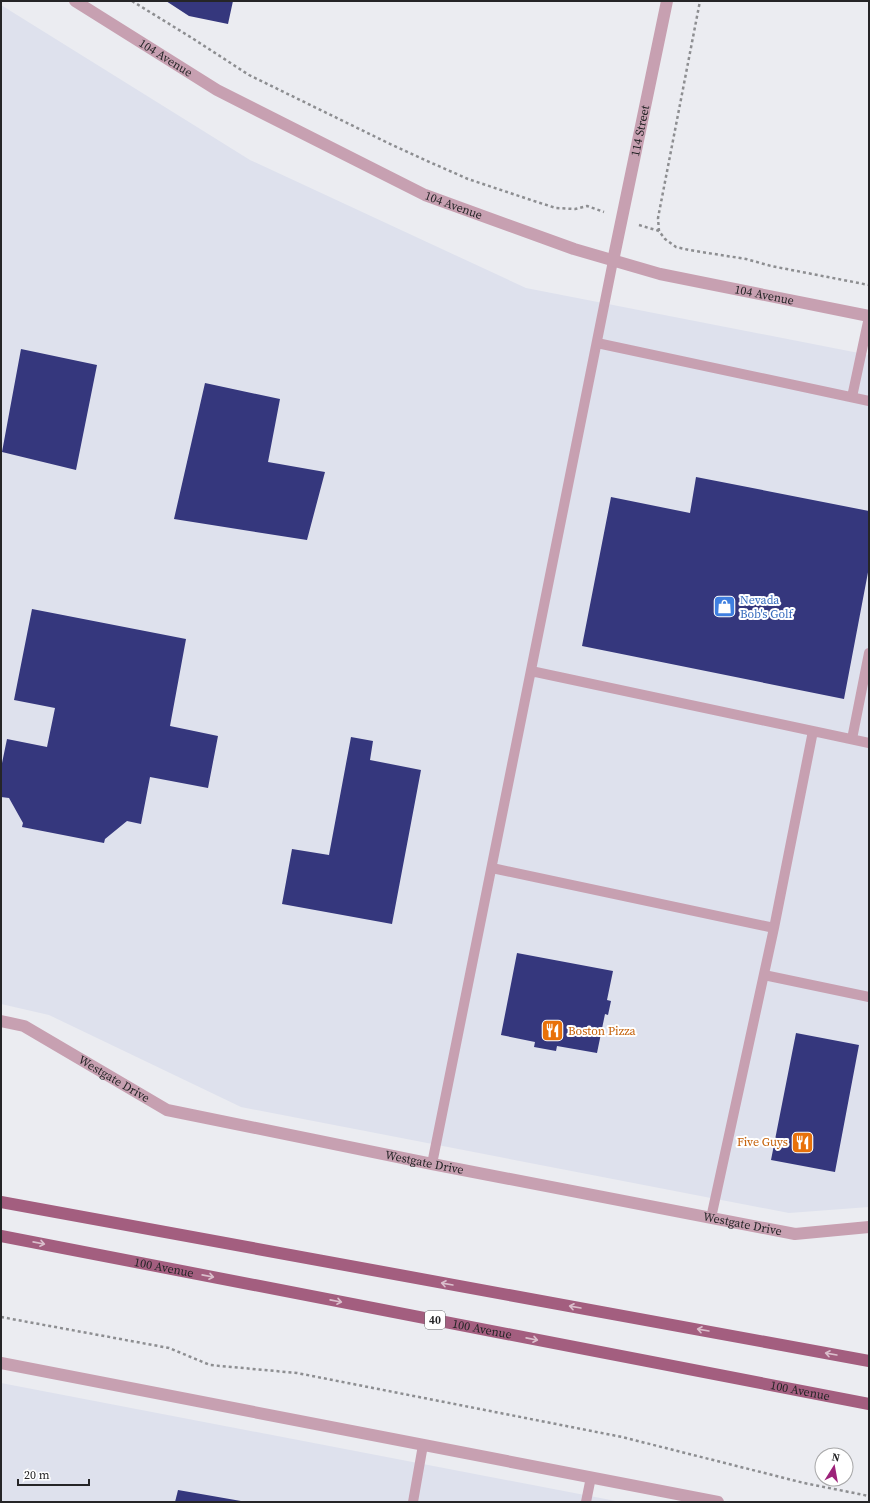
<svg xmlns="http://www.w3.org/2000/svg" width="870" height="1503" font-family="'Source Serif 4',serif">
<style>
.built{fill:#dee1ed}
.building{fill:#35377d}
.lines{fill:none;stroke-linecap:round;stroke-linejoin:round}
.path{stroke:#8d8e91;stroke-width:2.5;stroke-dasharray:3 3;stroke-linecap:butt}
.service{stroke:#c7a0b1;stroke-width:10}
.minor{stroke:#c7a0b1;stroke-width:12}
.tertiary{stroke:#c7a0b1;stroke-width:12}
.primary{stroke:#a35e7f;stroke-width:12}
.oneway{stroke:#dabfcc}
.labels{text-anchor:middle;stroke-width:4;stroke-linejoin:round;paint-order:stroke}
.shield{fill:#fff;stroke:#666668;stroke-width:1}
.shield-label{font-size:11px;font-weight:bold;fill:#252527}
.street-label{font-size:12px;fill:#252527;stroke:#fff}
.shop-label{font-size:12px;fill:#366cbe;stroke:#fff;text-anchor:start}
.food-label{font-size:12px;fill:#c56008;stroke:#fff;text-anchor:start}
</style>
<rect width="100%" height="100%" fill="#ebecf1"/>
<path class="built" d="M1,5L250,160L526,288L869,355V1207L789,1213L241,1107L49,1015L1,1004Z
M1,1383L621,1502H1Z"/>
<path class="building" d="M166,1H233L228,24L189,16Z
M21,349L97,365L76,470L2,452Z
M205,383L280,399L268,462L325,472L307,540L174,519Z
M696,477L869,511V567L844,699L582,646L611,497L690,513Z
M32,609L186,639L170,726L218,736L208,788L150,777L141,824L127,821L105,839L104,843L22,827L23,823L9,798L1,797V768L7,739L47,747L55,708L14,700Z
M351,737L373,741L370,760L421,770L392,924L282,904L292,849L329,855Z
M517,953L613,971L607,1000L611,1001L608,1015L605,1014L597,1053L557,1046L556,1051L534,1047L535,1042L501,1035Z
M796,1033L859,1045L835,1172L771,1160Z
M178,1490L241,1501L240,1502H175Z"/>
<g class="lines">
<path class="path" d="M132,1L192,38L249,75L386,142L425,160L468,179L537,202L556,208L575,209L587,206L604,212
M639,225L659,231L665,239L676,247L689,250L746,259L771,266L869,285
M659,231L658,218L700,1
M1,1317L169,1348L210,1365L297,1373L622,1437L804,1483L869,1496"/>
<path class="service" d="M597,343L869,401
M852,397L869,317
M531,671L869,743
M852,739L869,653
M492,868L774,928
M764,975L869,997
M432,1164L613,261
M711,1218L774,928L813,731
M413,1502L423,1445
M586,1502L591,1477"/>
<path class="minor" d="M1,1363L718,1502"/>
<g class="tertiary">
<path id="s1" d="M75,1L217,90L425,195L574,249L660,274L869,316"/>
<path id="s2" d="M613,261L667,1"/>
<path id="s3" d="M1,1021L24,1026L167,1110L432,1164L795,1234L869,1227"/>
</g>
<g class="primary">
<path d="M1,1202L869,1361"/>
<path id="s4" d="M1,1236L869,1404"/>
</g>
</g>
<defs><path id="oneway-shaft" d="M-6 0H5M1.5-3L5.5 0L1.5 3" fill="none" stroke-width="1.6" stroke-linecap="round" stroke-linejoin="round"/></defs>
<g class="oneway">
<use href="#oneway-shaft" transform="translate(39 1243) rotate(11)"/>
<use href="#oneway-shaft" transform="translate(208 1276) rotate(11)"/>
<use href="#oneway-shaft" transform="translate(447 1284) rotate(-170)"/>
<use href="#oneway-shaft" transform="translate(336 1301) rotate(11)"/>
<use href="#oneway-shaft" transform="translate(575 1307) rotate(-170)"/>
<use href="#oneway-shaft" transform="translate(703 1330) rotate(-170)"/>
<use href="#oneway-shaft" transform="translate(532 1339) rotate(11)"/>
<use href="#oneway-shaft" transform="translate(831 1354) rotate(-170)"/>
</g>
<defs>
<symbol id="shop-square" viewBox="-11 -11 22 22"><rect x="-9" y="-9" width="18" height="18" rx="4" fill="#3f7fe0" stroke="#fff"/><path d="M-5-2.5h2.3a2.7 3.5 0 0 1 5.4 0H5L5.5 6h-11ZM-1.5-2.5h3a1.5 2.3 0 0 0-3 0Z" fill="#fff"/></symbol>
<symbol id="restaurant-square" viewBox="-11 -11 22 22"><rect x="-9" y="-9" width="18" height="18" rx="4" fill="#e8710a" stroke="#fff"/><path d="M-5-6h1v4h1v-4h1v4h1v-4h1v5L-1.5 .5V6h-2V.5L-5-1ZM5-6V6H3V1.5H1.5Q1.5-4 5-6Z" fill="#fff"/></symbol>
</defs>
<g fill-rule="evenodd">
<use href="#shop-square" x="712" y="594" width="25" height="25"/>
<use href="#restaurant-square" x="540" y="1018" width="25" height="25"/>
<use href="#restaurant-square" x="790" y="1130" width="25" height="25"/>
</g>
<g class="labels">
<rect class="shield" x="425" y="1311" width="20" height="18" rx="3"/>
<g class="shield-label">
<text x="435" y="1324">40</text>
</g>
<g class="street-label">
<text dy="4" stroke="none"><textPath href="#s1" startOffset="107">104 Avenue</textPath></text>
<text dy="4" stroke="none"><textPath href="#s2" startOffset="133">114 Street</textPath></text>
<text dy="4" stroke="none"><textPath href="#s1" startOffset="431">104 Avenue</textPath></text>
<text dy="4" stroke="none"><textPath href="#s1" startOffset="755">104 Avenue</textPath></text>
<text dy="4" stroke="none"><textPath href="#s3" startOffset="128">Westgate Drive</textPath></text>
<text dy="4" stroke="none"><textPath href="#s3" startOffset="452">Westgate Drive</textPath></text>
<text dy="4" stroke="none"><textPath href="#s3" startOffset="776">Westgate Drive</textPath></text>
<text dy="4" stroke="none"><textPath href="#s4" startOffset="166">100 Avenue</textPath></text>
<text dy="4" stroke="none"><textPath href="#s4" startOffset="490">100 Avenue</textPath></text>
<text dy="4" stroke="none"><textPath href="#s4" startOffset="814">100 Avenue</textPath></text>
</g>
<g class="shop-label">
<text x="740" y="604">Nevada<tspan x="740" dy="14">Bob's Golf</tspan></text>
</g>
<g class="food-label">
<text x="568" y="1035">Boston Pizza</text>
<text x="788" y="1146" text-anchor="end">Five Guys</text>
</g>
</g>
<rect width="870" height="1503" fill="none" stroke="#252527" stroke-width="4"/>
<g transform="translate(834 1467) rotate(11)"><circle r="19" fill="#ffffff" stroke="#a8a8a9"/>
<path d="M0-3L7 15L0 10L-7 15Z" fill="#9c2279"/>
<text y="-6" font-size="11" font-weight="bold" text-anchor="middle" fill="#252527">N</text>
</g>
<path d="M18 1479v6h71v-6" fill="none" stroke="#252527" stroke-width="2"/>
<text x="24" y="1479" font-size="12" fill="#252527" stroke="#ffffff" stroke-width="3" paint-order="stroke">20 m</text>
</svg>
